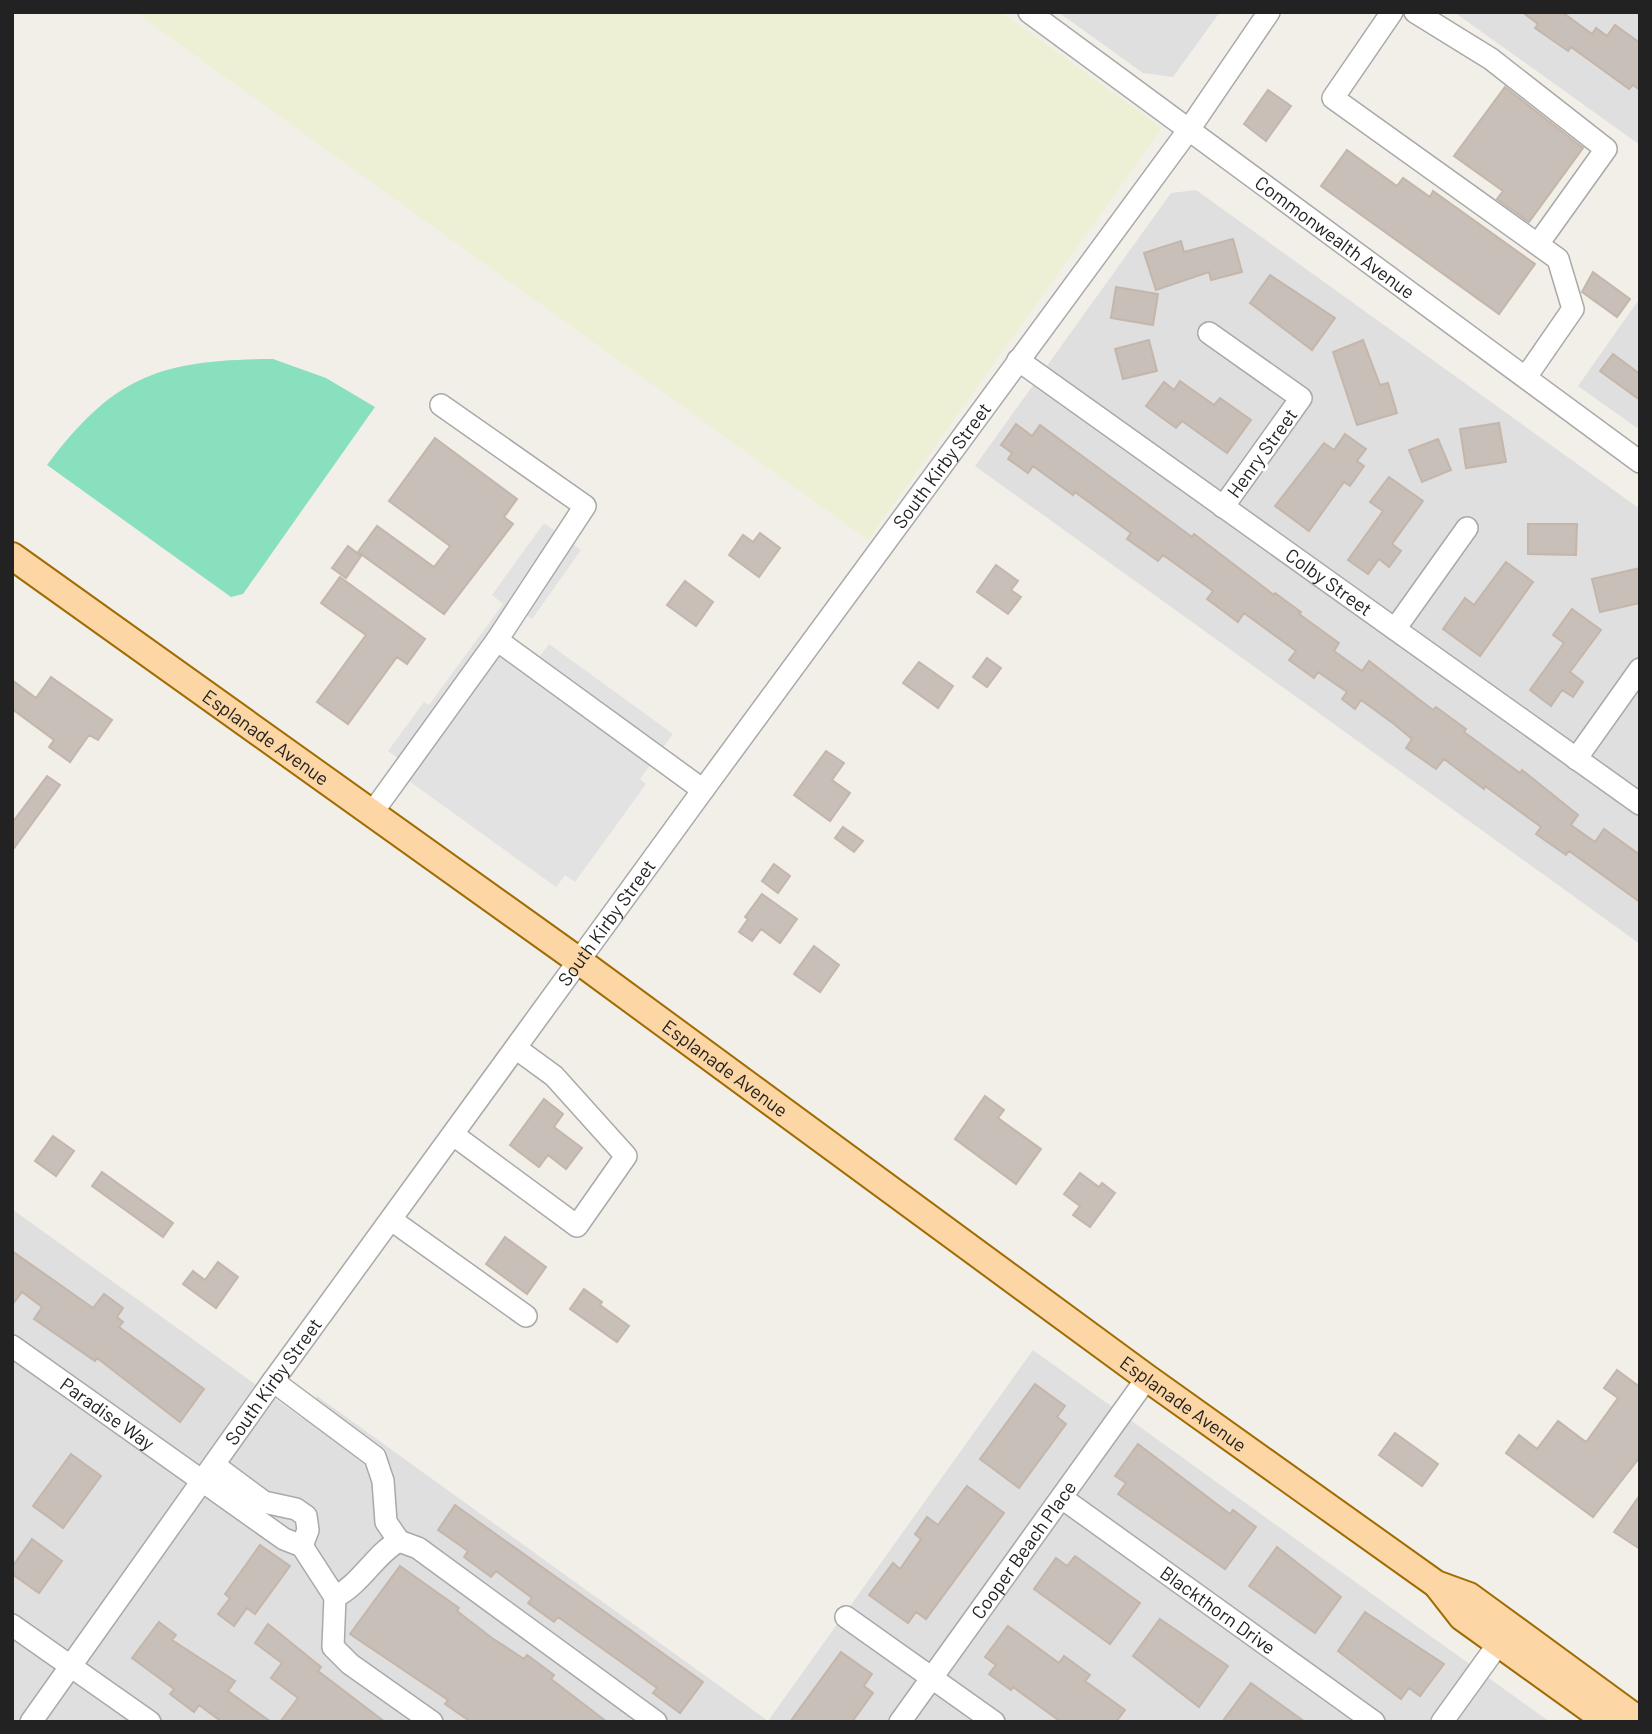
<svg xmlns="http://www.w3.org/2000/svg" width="1652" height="1734" font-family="Barlow,sans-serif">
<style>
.residential{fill:#e0dfdf}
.farmland{fill:#eef0d5}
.pitch{fill:#88e0be}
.parking{fill:#e2e2e2}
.building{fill:#c7bfb8;stroke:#c4b6ab;stroke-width:2}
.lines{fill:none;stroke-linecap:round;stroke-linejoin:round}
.minor-casing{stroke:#a9a9a9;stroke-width:24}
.major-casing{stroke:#a06b00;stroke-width:30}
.minor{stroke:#fff;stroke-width:21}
.major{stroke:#fcd6a4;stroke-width:26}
.labels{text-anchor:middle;stroke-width:6;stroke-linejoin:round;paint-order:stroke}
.street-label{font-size:19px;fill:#222;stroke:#fff}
</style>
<rect width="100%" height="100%" fill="#f2efe9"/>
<path class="residential" d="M1058,12H1220L1173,77L1143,73Z
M1454,12H1640V145Z
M1196,190L1640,509V944L975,466L1171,193Z
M1640,298V430L1578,386Z
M12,1209L302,1418L317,1396L768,1721L1033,1350L1550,1722H12Z"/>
<path class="farmland" d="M135,12H1001L1162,128L868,540Z"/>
<path class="pitch" d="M273,359L326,378L375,407L243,594L231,597L47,465C115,374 162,360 273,359Z"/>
<path class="parking" d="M544,523L581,550L532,619L521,611L506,632L540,656L549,644L673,734L640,779L646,784L575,882L565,875L556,887L391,768L398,758L388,751L424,702L429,705L503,604L492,595Z"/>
<path class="building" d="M1522,12H1562L1592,34L1596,28L1607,36L1615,25L1640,43V90L1633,85L1629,89L1571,47L1568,51L1535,28L1538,24Z
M1505,87L1583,148L1529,222L1497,199L1503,191L1454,156Z
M1268,90L1291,106L1266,141L1244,124Z
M1347,150L1397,186L1403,178L1430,197L1433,191L1535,264L1499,314L1321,186Z
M1233,239L1242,272L1211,280L1209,272L1156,290L1144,253L1181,241L1184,252Z
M1593,272L1630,299L1617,317L1582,292Z
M1270,275L1335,318L1312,350L1250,303Z
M1116,287L1158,294L1153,325L1111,318Z
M1149,340L1157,371L1123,379L1115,349Z
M1363,340L1380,385L1388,383L1397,413L1357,425L1333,352Z
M1613,354L1640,374V400L1600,371Z
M1180,381L1214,405L1220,398L1251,420L1227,453L1182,421L1176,428L1146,406L1164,382L1174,390Z
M1499,423L1506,462L1466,468L1460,429Z
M1016,424L1032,436L1040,425L1192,537L1194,534L1274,595L1275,593L1301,612L1299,614L1339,643L1334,651L1362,671L1369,661L1433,710L1436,707L1466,729L1464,732L1520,773L1522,770L1578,815L1571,825L1595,842L1604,829L1640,855V902L1569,851L1566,855L1536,834L1541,827L1485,786L1484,789L1444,759L1436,769L1406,748L1412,739L1394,724L1361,700L1355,709L1342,699L1347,692L1318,672L1314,678L1289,660L1296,651L1244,613L1238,622L1207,599L1213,591L1163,555L1158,561L1127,539L1131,533L1075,492L1073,495L1033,466L1028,473L1008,459L1012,453L1001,445Z
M1345,434L1366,449L1357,461L1364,466L1350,486L1344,482L1309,531L1275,506L1324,443L1334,450Z
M435,438L517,499L504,517L513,524L444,614L358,552L377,526L434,567L450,546L389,501Z
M1438,439L1451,470L1422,482L1409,450Z
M1389,477L1423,501L1392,544L1401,551L1389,567L1379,559L1368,574L1348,560L1383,511L1370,502Z
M1528,524H1577L1576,555L1528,554Z
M760,533L780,548L759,577L729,555L743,535L753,542Z
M348,546L361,556L346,578L332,568Z
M1506,562L1533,582L1480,656L1443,629L1465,598L1474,605Z
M996,565L1018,581L1011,590L1021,597L1008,614L977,592Z
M1640,568V603L1600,612L1592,579Z
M340,577L425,639L407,664L397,657L348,724L317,702L366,635L321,603Z
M685,581L713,602L696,626L667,605Z
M1572,609L1601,630L1570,672L1583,682L1573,697L1562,690L1551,706L1530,690L1564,643L1553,635Z
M987,658L1001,668L987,687L973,677Z
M919,662L953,686L938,708L903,683Z
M51,677L112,720L98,740L89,735L70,762L49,747L54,740L12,709V680L36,698Z
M826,751L844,763L832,780L850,793L830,821L794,795Z
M47,776L60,785L12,851V823Z
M843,827L863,841L854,852L835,838Z
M774,864L790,876L778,893L762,881Z
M762,894L797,919L780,943L761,929L752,941L739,932L748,919L745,917Z
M814,946L839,965L820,992L794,974Z
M985,1096L1004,1110L998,1118L1041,1149L1016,1184L955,1139Z
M544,1099L563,1114L554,1127L582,1148L566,1169L548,1155L539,1167L510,1145Z
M53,1136L74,1151L56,1176L35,1161Z
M102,1172L173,1223L163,1237L92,1186Z
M1080,1173L1099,1187L1102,1183L1115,1193L1090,1227L1073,1215L1080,1206L1064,1194Z
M505,1237L546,1267L527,1294L486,1264Z
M12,1251L93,1308L104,1294L123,1308L117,1317L123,1322L119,1327L204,1389L180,1422L97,1358L95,1361L34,1319L42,1307L22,1292L12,1305Z
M218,1262L238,1277L216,1308L183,1284L193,1271L205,1280Z
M584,1289L602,1302L600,1305L629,1326L617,1342L570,1309Z
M1617,1370L1640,1387V1457L1593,1517L1506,1453L1519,1435L1537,1449L1558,1421L1586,1442L1618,1398L1604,1388Z
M1035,1384L1065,1406L1057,1417L1066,1424L1019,1488L980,1459Z
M1395,1433L1438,1464L1422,1486L1379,1455Z
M1138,1444L1230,1514L1233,1510L1256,1527L1225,1569L1118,1494L1126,1483L1115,1476Z
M71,1454L101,1476L63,1528L33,1506Z
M967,1486L1004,1513L926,1619L916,1612L908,1623L869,1595L893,1563L900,1569L921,1539L915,1534L927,1517L938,1525Z
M1640,1495V1549L1614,1532Z
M455,1505L703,1682L680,1713L653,1693L657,1688L621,1662L558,1617L554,1622L528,1603L532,1598L496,1571L491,1577L464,1557L468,1551L438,1530Z
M32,1539L62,1561L39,1593L12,1574V1567Z
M260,1545L290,1566L255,1614L247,1608L234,1626L218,1614L230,1598L225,1594Z
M1277,1547L1341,1597L1315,1633L1249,1586Z
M1075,1556L1140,1603L1110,1644L1034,1589L1056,1558L1067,1566Z
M400,1566L459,1608L457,1611L492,1638L524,1659L527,1655L554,1675L551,1679L607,1722H471L445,1704L448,1700L350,1634Z
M1365,1612L1444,1664L1420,1696L1409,1688L1401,1699L1338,1651Z
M1160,1619L1228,1666L1199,1707L1133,1656Z
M159,1622L176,1635L172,1640L235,1681L228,1691L271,1722H222L199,1705L194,1712L170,1694L174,1689L132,1658Z
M268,1624L321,1667L318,1671L385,1722H280L298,1698L271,1678L282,1663L255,1643Z
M1008,1626L1059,1663L1064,1656L1090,1675L1085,1681L1125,1710L1116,1722H1061L1013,1687L1011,1690L989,1674L996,1665L985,1657Z
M841,1652L872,1674L864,1686L873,1693L852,1722H790Z
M1251,1683L1305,1722H1222Z"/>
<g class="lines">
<defs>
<g id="minor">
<path id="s1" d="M1029,12L1640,462"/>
<path d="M1392,12L1333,98L1558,259L1573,309L1526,377"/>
<path d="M1415,12L1491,59L1606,149L1538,244"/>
<path d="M1209,333L1301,398L1223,507"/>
<path id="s2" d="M1018,360L1640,804"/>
<path d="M441,405L585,506L497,640"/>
<path d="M1395,629L1467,528"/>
<path d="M1576,759L1640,669"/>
<path d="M372,813L497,640L703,790"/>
<path d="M455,1136L577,1226L626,1156L554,1076L517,1049"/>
<path d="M393,1221L526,1316"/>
<path id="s3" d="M12,1346L284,1539L302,1546L335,1597"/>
<path d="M273,1381L375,1457L383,1481L386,1522L399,1541"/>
<path d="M214,1465L264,1502L296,1509L306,1516L308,1530L302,1546"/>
<path id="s4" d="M1062,1498L1374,1722"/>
<path d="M335,1597C362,1583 376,1553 399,1541L418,1548L656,1722"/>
<path d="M335,1597L333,1647L350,1664L432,1722"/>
<path d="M846,1617L994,1722"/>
<path d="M12,1625L150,1722"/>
<path id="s5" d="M31,1722L273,1381L703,790L1190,128L1269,12"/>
<path id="s6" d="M900,1722L1147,1378"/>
<path d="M1442,1722L1499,1643"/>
</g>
<g id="major">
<path id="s7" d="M12,556L579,961L1147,1378L1436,1584L1469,1596L1640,1721"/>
<path d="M1437,1585L1462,1617L1608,1722"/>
</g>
</defs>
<use href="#minor" class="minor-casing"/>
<use href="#major" class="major-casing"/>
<use href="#minor" class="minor"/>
<use href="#major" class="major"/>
</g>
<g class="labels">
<g class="street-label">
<text dy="7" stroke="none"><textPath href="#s1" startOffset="380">Commonwealth Avenue</textPath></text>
<text transform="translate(1262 453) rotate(-54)" y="7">Henry Street</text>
<text dy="7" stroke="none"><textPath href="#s5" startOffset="1552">South Kirby Street</textPath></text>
<text dy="7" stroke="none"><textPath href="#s2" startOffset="382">Colby Street</textPath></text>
<text dy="7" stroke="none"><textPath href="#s7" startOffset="312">Esplanade Avenue</textPath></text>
<text dy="7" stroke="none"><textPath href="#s5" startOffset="985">South Kirby Street</textPath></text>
<text dy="7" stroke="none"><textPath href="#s7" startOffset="878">Esplanade Avenue</textPath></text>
<text dy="7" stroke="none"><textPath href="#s5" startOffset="418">South Kirby Street</textPath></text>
<text dy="7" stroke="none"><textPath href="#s7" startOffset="1446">Esplanade Avenue</textPath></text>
<text dy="7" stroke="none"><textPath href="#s3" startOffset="117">Paradise Way</textPath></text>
<text dy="7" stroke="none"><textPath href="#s6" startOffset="212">Cooper Beach Place</textPath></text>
<text dy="7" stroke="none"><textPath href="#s4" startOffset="192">Blackthorn Drive</textPath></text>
</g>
</g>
<rect width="1652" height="1734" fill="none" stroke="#222222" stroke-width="28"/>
</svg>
